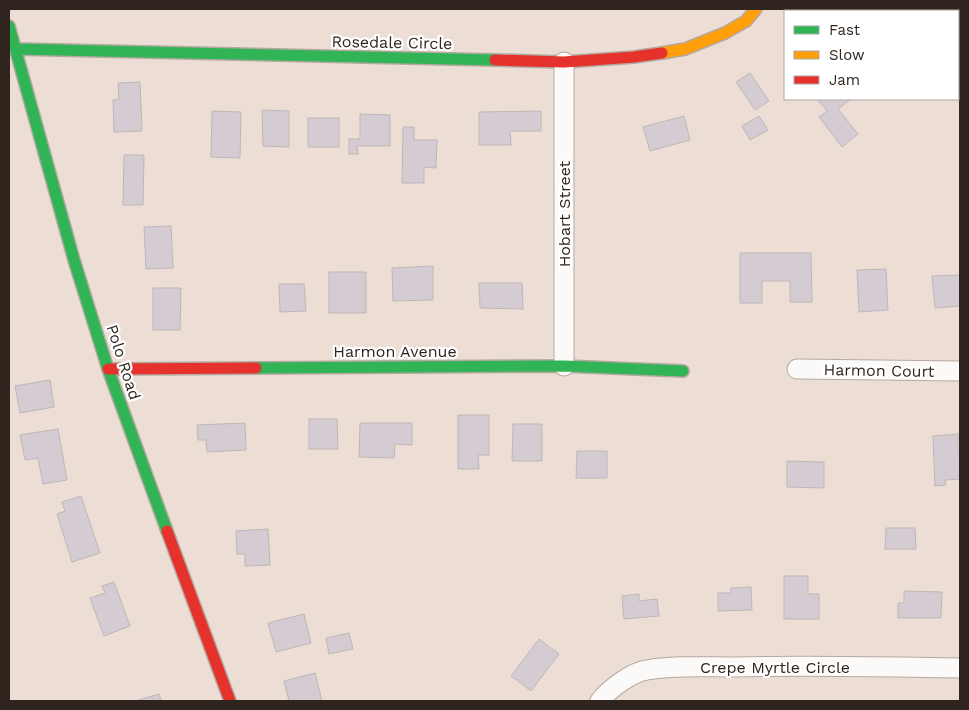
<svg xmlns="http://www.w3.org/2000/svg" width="969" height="710" font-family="'Work Sans',sans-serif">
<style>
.building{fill:#d4ccd2;stroke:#beb6b7}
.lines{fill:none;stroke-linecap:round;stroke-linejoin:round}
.lane-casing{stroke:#b4a9a1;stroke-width:12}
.street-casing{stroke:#b4a9a1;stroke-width:21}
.fast-casing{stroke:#b4a9a1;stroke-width:14}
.slow-casing{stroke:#b4a9a1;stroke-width:14}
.jam-casing{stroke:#b4a9a1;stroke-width:14}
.lane{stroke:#fcfaf9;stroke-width:10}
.street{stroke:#fcfaf9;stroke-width:19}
.fast{stroke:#30b455;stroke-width:11}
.slow{stroke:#ff9f0a;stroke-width:11}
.jam{stroke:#e5322d;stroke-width:11}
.labels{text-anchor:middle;stroke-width:4.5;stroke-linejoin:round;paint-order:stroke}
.street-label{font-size:16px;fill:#2f251e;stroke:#fff}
</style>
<rect width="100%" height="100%" fill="#ecded4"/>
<path class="building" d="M866,9H893L892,11H870L865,10Z
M750,73L769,101L755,110L736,82Z
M140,82L142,131L114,132L113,100L119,99L118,83Z
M817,99H851L838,109L858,134L842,147L819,117L827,111Z
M262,110L289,111V147L263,146Z
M212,111L241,112L240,158L211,157Z
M541,111V131H510L511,145H479V112Z
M360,114L390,115V146H357L358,154H349V139H360Z
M684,116L690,140L650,151L643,127Z
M759,116L768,130L750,140L742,126Z
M308,118H339V147H308Z
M403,127H414V140H437L436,168L424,167V183H402Z
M124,155H144L143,205H123Z
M171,226L173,268L146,269L144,227Z
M740,253H811L812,302H790V281H762V303H740Z
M433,266V300L393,301L392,268Z
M886,269L888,310L859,312L857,270Z
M329,272H366V313H329Z
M960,275V306L935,308L932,276Z
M479,283H522L523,309L480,308Z
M279,284H304L306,311L280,312Z
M153,288H181L180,330H153Z
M50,380L54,407L20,413L15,386Z
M458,415H489V455H478L479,469H458Z
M309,419H337L338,449H309Z
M245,423L246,450L207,452L206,440H198L197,425Z
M360,423H412V445L395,444L394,458L359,457Z
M513,424H542V461H512Z
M58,429L67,480L43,484L38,458L25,460L20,435Z
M958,434V449H960V479L945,480L946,485L935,486L933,436Z
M577,451H607V478H576Z
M787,461L824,462V488L787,487Z
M81,496L100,553L72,562L57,514L65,511L62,502Z
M886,528H915L916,549H885Z
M268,529L270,565L245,566V554H237L236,531Z
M784,576H808V594H819V619H784Z
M114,582L130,626L104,636L90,598L105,593L102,586Z
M751,587L752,610L718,611V593H731V588Z
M904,591L942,592L941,618H898V603H904Z
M639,594V601L657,599L659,616L624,619L622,596Z
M304,614L311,643L276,652L268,623Z
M349,633L353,649L329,654L326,638Z
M539,639L559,654L531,691L511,676Z
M315,673L322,701H289L284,681Z
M159,694L161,701H135Z"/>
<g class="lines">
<defs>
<path id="lane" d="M829,9L832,11"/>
<path id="street" d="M564,366V62
M797,369L960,371
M600,701C609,689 632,672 647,670C674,665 707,667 735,667C810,665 885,667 960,668"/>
<path id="fast" d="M9,26L74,260L108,369L167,531
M15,49L495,60
M256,368L564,366L683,371"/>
<path id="slow" d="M662,53L685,49L725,33L746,21L756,9"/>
<path id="jam" d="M495,60L564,62L634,57L662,53
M108,369L256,368
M167,531L230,701"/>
</defs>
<use href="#lane" class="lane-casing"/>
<use href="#street" class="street-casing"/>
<use href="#fast" class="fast-casing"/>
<use href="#slow" class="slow-casing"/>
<use href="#jam" class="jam-casing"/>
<use href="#lane" class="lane"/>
<use href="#street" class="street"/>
<use href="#fast" class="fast"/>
<use href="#slow" class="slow"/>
<use href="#jam" class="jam"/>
</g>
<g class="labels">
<g class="street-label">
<text transform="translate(392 42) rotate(1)" y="6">Rosedale Circle</text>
<text transform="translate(564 214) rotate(-90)" y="6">Hobart Street</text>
<text x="395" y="357">Harmon Avenue</text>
<text transform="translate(124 362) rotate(72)" y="6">Polo Road</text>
<text transform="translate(879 370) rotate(1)" y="6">Harmon Court</text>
<text x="775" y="673">Crepe Myrtle Circle</text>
</g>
</g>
<rect width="969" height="710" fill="none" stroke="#2f251e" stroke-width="20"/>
<rect x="784" y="10" width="175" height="90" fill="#ffffff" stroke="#aca8a5"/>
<rect x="794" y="26" width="25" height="8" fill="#30b455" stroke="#aca8a5"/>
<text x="829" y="35" font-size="15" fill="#2f251e">Fast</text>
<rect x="794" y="51" width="25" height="8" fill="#ff9f0a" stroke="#aca8a5"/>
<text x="829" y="60" font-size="15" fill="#2f251e">Slow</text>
<rect x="794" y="76" width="25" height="8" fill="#e5322d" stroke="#aca8a5"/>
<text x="829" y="85" font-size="15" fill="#2f251e">Jam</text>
</svg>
